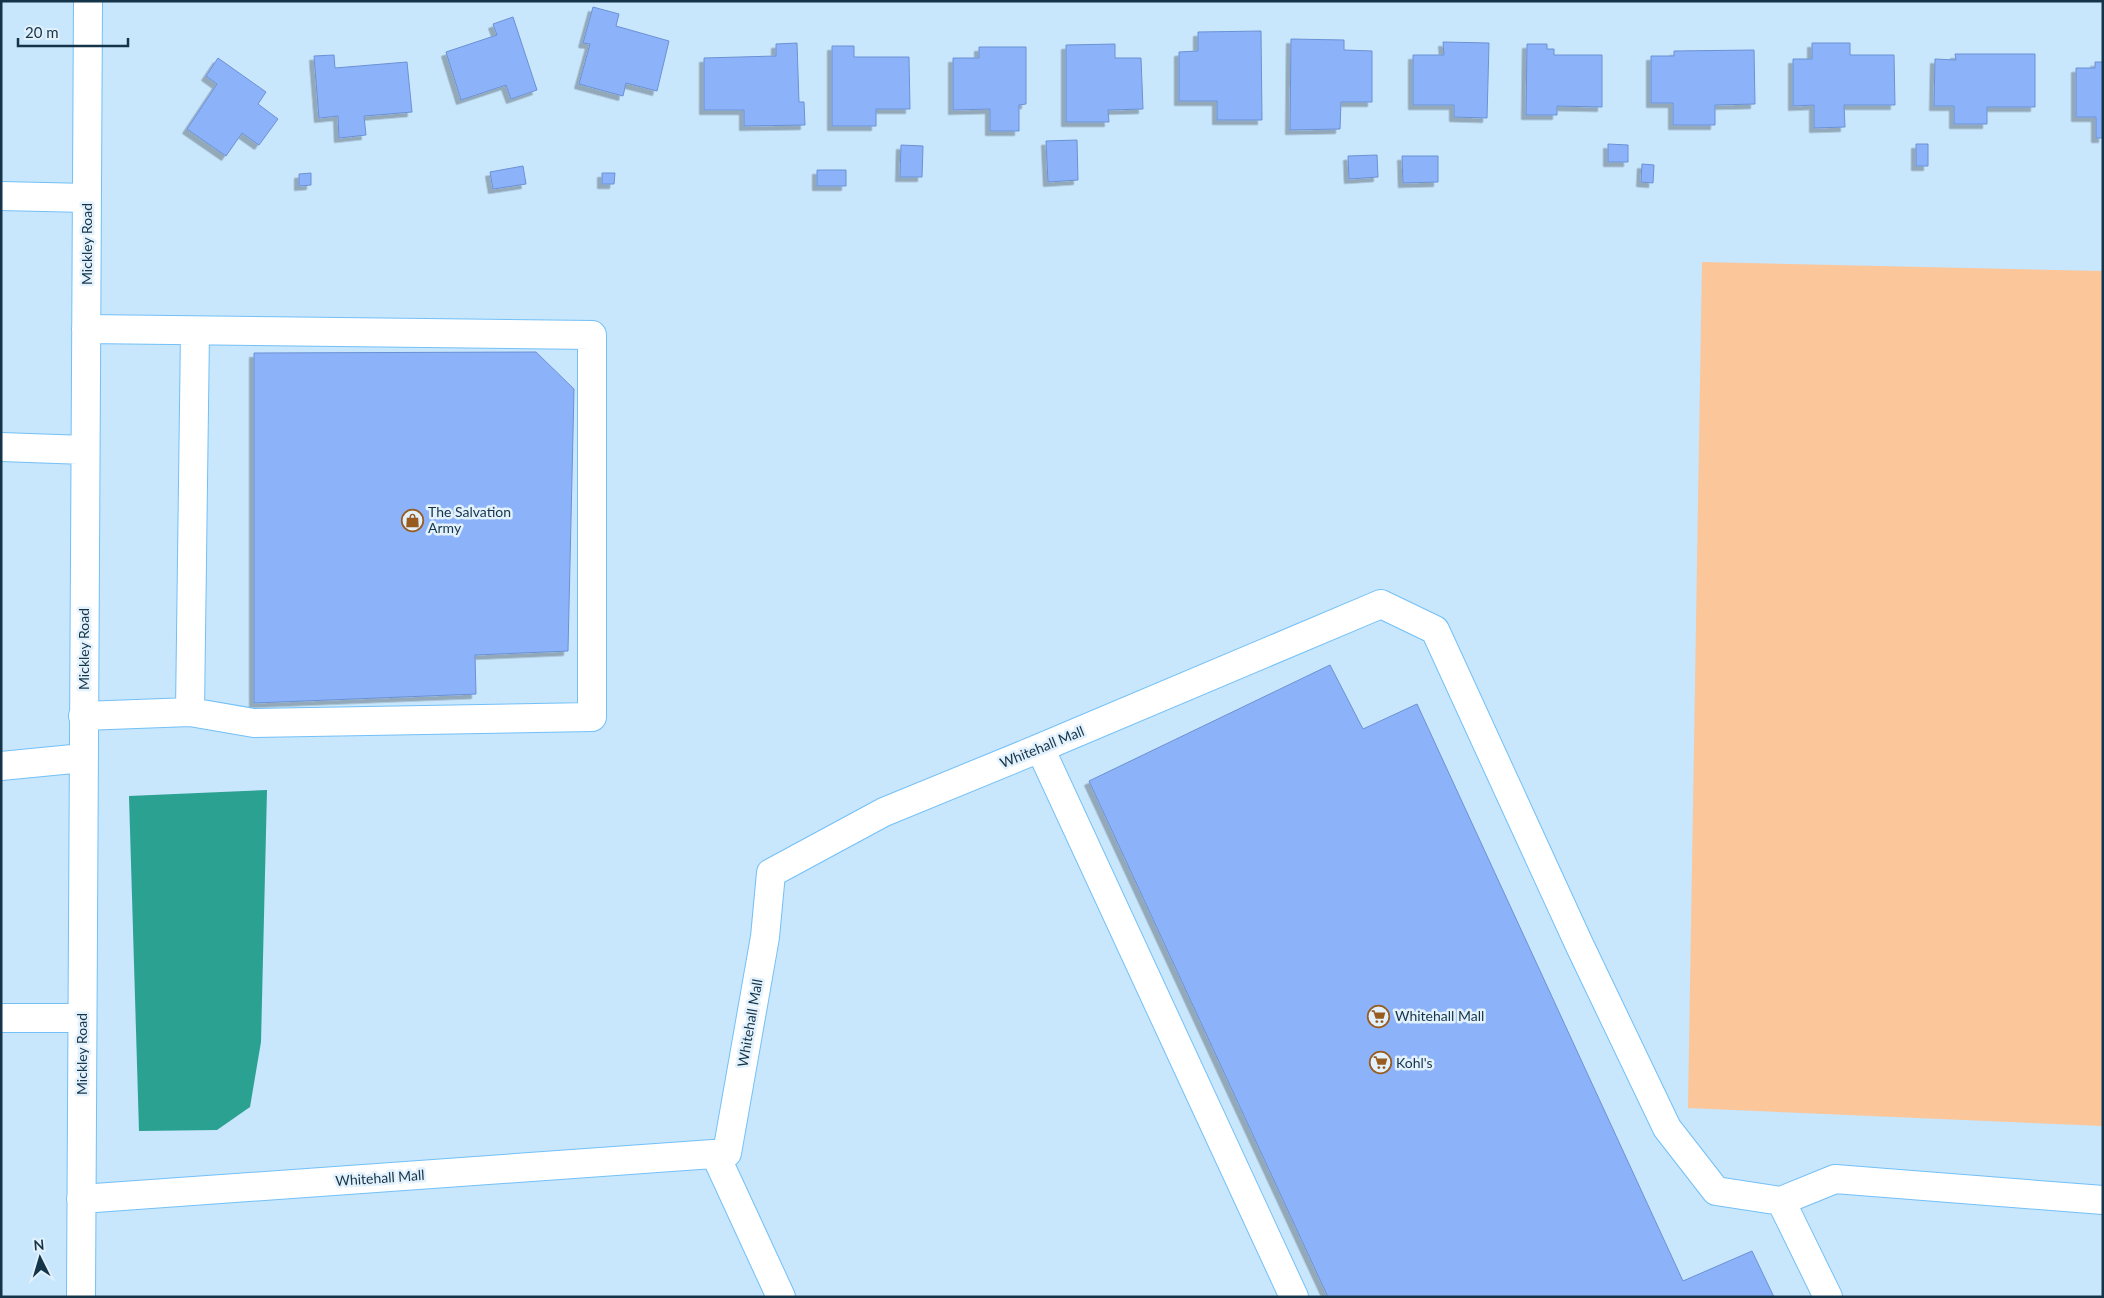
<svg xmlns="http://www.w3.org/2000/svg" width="2104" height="1298" font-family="Lato,sans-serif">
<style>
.green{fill:#fbc69a}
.water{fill:#2ba191}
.building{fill:#8cb3f9;stroke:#6b91d4;filter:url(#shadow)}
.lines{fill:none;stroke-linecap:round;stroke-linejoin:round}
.minor-casing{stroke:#73c0f7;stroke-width:30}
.minor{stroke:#fff;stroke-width:28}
.labels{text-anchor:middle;stroke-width:5;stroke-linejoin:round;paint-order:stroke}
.street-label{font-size:14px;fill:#14344a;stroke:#e2f1fc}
.poi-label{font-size:14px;fill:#14344a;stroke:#e2f1fc;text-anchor:start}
</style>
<defs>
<filter id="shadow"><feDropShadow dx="-4.5" dy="4.5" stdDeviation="0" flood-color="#0004"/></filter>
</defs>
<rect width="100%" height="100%" fill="#c8e6fc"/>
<path class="green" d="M1702,262L2103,271V1126L1688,1108Z"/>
<path class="water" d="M267,790L261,1042L250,1107L217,1130L139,1131L129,796Z"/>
<path class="building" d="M593,7L619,14L616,26L669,41L657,91L626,83L623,96L579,84L590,44L583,43Z
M513,17L537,90L511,99L506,85L461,100L446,52L497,35L493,24Z
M1261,31L1262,120H1217V101H1179V52L1198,51V32Z
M1291,39L1344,40V50L1372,51V102H1341L1340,129L1290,130Z
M1443,42L1489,43L1487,118L1454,117V105H1413V55H1444Z
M797,43L799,102H804L805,125L744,126V110H704V58L776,56V44Z
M1812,43H1850V55H1894L1895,105H1844L1845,127L1814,128V105L1793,106V59H1812Z
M1115,44V58H1141L1143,109L1108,110L1109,122H1066V45Z
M1527,44H1547V49H1554V55H1602V107L1557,106V115H1526Z
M832,46H854V57H909L910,109H876V126H832Z
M979,47H1026V104L1019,105V131H990V109L953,110V58H979Z
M1754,50L1755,104L1715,105V125H1673V103H1651V56H1674V51Z
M1955,54H2035V107H1987V124H1954V106H1934L1935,59L1956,60Z
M334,55L335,68L407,62L412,112L364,116L366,135L339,138L338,116L319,118L314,56Z
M218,58L266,92L258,104L278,119L259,145L242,133L226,156L187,129L217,84L206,76Z
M2095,62H2103V138H2096V117H2076V68H2095Z
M1077,140L1078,180L1048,182L1046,141Z
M1608,144L1628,145V162H1608Z
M1916,144H1928V166H1916Z
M901,145L923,146L922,177H900Z
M1377,155L1378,177L1349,179L1348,156Z
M1402,156H1438V182L1403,183Z
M1642,164L1654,165L1653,183L1641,182Z
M523,166L526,184L493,189L490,172Z
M817,170H846V186H817Z
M311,173V185L299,186V174Z
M602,173H615L614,184H602Z
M536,352L574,389L568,651L475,655L476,694L254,703V353Z
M1330,665L1363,729L1417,704L1683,1281L1752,1251L1774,1297H1328L1089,781Z"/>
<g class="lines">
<defs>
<path id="minor" d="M1,196L87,198
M86,329L592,335V717L254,723L190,712
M1,447L85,450
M83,716L190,712L195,331
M1040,748L1294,1297
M1,766L83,758
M1,1018H82
M715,1154L781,1297
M81,1199L727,1153L765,937L771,873L884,812L1040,748L1381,604L1435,630L1579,944L1667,1128L1716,1191L1781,1201L1828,1297
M1781,1201L1835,1179L2103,1200
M81,1297L88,1"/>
</defs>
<use href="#minor" class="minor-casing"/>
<use href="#minor" class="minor"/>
</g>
<defs>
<symbol id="shop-ring" viewBox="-11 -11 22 22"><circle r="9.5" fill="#e2f1fc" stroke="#985c1e" stroke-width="1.5"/><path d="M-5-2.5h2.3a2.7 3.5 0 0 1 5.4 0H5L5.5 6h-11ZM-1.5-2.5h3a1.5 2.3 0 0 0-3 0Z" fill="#985c1e"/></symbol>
<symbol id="supermarket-ring" viewBox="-11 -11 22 22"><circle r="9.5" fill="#e2f1fc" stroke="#985c1e" stroke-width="1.5"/><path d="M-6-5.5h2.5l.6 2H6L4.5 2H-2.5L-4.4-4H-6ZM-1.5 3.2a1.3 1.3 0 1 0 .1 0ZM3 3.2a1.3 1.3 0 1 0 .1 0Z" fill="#985c1e"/></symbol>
</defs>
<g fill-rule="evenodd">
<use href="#shop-ring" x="400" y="508" width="25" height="25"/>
<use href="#supermarket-ring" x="1366" y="1004" width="25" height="25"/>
<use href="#supermarket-ring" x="1368" y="1050" width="25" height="25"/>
</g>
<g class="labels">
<g class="street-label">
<text transform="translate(87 244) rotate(-90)" y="5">Mickley Road</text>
<text transform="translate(84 649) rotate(-90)" y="5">Mickley Road</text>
<text transform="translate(1042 747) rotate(-22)" y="5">Whitehall Mall</text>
<text transform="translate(750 1023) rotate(-80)" y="5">Whitehall Mall</text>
<text transform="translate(82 1054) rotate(-90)" y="5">Mickley Road</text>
<text transform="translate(380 1178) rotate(-4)" y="5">Whitehall Mall</text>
</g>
<g class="poi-label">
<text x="428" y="517">The Salvation<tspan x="428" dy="16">Army</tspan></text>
<text x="1395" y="1021">Whitehall Mall</text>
<text x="1396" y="1068">Kohl's</text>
</g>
</g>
<rect width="2104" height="1298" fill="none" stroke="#14344a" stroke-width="5"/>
<g transform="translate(40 1258) rotate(355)" stroke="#e2f1fc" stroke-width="4" paint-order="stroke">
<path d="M0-4L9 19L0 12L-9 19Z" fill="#14344a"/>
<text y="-8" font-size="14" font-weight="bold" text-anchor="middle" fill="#14344a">N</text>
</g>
<path d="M18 38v8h110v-8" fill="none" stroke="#14344a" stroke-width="2.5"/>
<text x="25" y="38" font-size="15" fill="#14344a" stroke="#e2f1fc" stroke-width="4" paint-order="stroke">20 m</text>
</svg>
